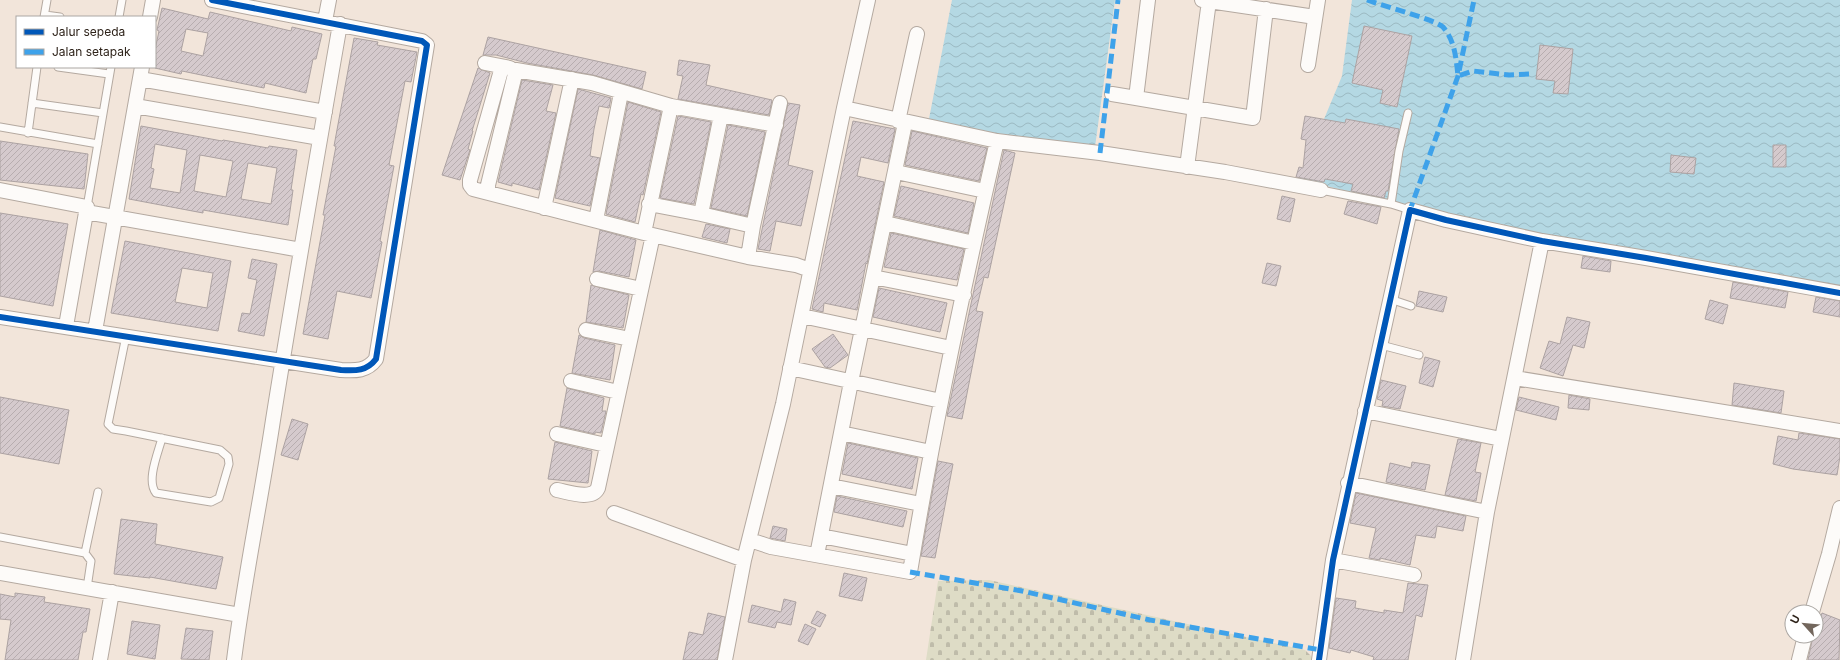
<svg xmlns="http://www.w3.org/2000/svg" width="1840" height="660" font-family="Inter,sans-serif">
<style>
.cemetery{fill:url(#cemetery-stones)}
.water{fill:url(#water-waves)}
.building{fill:url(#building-hatch);stroke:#aca2a2;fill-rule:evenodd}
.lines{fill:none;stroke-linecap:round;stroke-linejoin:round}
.service-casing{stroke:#b4a9a0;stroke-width:9}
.minor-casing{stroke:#b4a9a0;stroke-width:16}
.service{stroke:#fdfbf9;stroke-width:7}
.minor{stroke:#fdfbf9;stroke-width:14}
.quiet{stroke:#3ea2ea;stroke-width:5;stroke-dasharray:10 5;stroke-linecap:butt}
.cycleway-casing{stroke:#fff;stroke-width:8}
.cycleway{stroke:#0057b8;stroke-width:6}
</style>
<defs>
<pattern id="cemetery-stones" width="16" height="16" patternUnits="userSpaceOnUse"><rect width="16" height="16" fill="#dedcc6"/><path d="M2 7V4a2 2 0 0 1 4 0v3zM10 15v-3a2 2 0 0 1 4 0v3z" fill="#bfbcaa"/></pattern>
<pattern id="water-waves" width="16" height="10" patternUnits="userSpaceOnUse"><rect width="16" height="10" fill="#b4d8e3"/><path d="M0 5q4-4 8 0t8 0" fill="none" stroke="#9bb9c2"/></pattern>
<pattern id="building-hatch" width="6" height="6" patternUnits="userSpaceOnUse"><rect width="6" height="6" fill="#d5cacd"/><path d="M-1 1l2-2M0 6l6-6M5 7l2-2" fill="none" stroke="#b7adaf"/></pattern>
</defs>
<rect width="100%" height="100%" fill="#f2e5da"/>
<path class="cemetery" d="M989,580L1305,650L1311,656L1312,660H926L938,581Z"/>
<path class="water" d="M952,0H1115L1095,147L1008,139L928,124Z
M1352,0H1840V290L1535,235L1413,208L1299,179L1342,76Z"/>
<path class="building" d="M162,8L208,19L210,12L291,31L292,27L322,34L316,59H313L306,93L265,83L264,88L182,71L181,74L155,68V50L159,31L157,30ZM186,29L208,33L203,56L181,51Z
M1364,26L1412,36L1397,107L1380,103L1383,90L1352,83Z
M488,37L646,72L642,89L593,75L527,63L496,55H483Z
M354,38L378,42L377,45L417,52L411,82L405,81L389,165L394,166L380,241L382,242L371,298L337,291L328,339L303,334L325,215H323L336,146H334Z
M1540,45L1573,49L1568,94L1553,93L1555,81L1536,79Z
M679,60L710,65L706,85L772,100L769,115L678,99L683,76L677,75Z
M478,68L490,73L472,131H473L468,149L470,150L460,180L442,175Z
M522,80L553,85L546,111L556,113L539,190L512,183V186L498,182Z
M578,89L611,98L609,108L599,106L594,129L590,156L600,158L590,206L555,198Z
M628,102L661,112L643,195L641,194L635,222L606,214Z
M788,103L800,105L788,165L813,171L801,226L776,221L770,251L758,249Z
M678,116L711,122L694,204L660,198Z
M1305,116L1345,123L1346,119L1399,129L1388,191H1386L1384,198L1351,191L1353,184L1325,179L1324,182L1296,177L1299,167L1303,168L1306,140L1301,139Z
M853,121L895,129L888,163L861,157L857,176L884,182L867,264L866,263L857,310L824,303L823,312L812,309Z
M728,125L765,132L747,216L711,208Z
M141,126L222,141L223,140L268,148L269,146L297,150L291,190H293L288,225L203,210V213L129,199ZM155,144L187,150L180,193L150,188L154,169L151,168ZM200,155L233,161L226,197L194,191ZM248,163L277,168L271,204L241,199Z
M912,131L987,148L979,181L905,165Z
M0,141L88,154L84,189L0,180Z
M1773,145H1786V167H1773Z
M1004,150L1015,153L988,278L984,277L976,311L983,312L962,419L947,416Z
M1671,155L1696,158L1694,174L1670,172Z
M901,186L974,203L968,233L894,216Z
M1282,196L1295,199L1290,222L1277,219Z
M1348,201L1381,207L1377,224L1344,214Z
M0,213L68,224L53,306L0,296Z
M706,224L730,229L727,243L702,237Z
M600,230L636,240L629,277L599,271L593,272Z
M891,233L964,249L957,280L884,267Z
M125,241L231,261L218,331L111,313ZM182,268L213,273L207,308L175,302Z
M1583,256L1611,261L1610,272L1581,268Z
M252,259L277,264L264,336L238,331L242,313L250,314L257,280L248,278Z
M1267,263L1281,266L1276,286L1262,283Z
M1733,282L1788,292L1785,308L1730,298Z
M591,285L629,295L623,328L586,322Z
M879,288L947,303L940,332L873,317Z
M1419,291L1447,297L1443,312L1416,306Z
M1816,297L1840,301V317L1813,312Z
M1710,300L1728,305L1723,324L1705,319Z
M1567,317L1590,322L1584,348L1573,345L1563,376L1540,368L1549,341L1560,344Z
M833,334L848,355L830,368L825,367L812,349Z
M579,335L584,338L615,345L610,380L572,373Z
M1425,357L1440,361L1433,387L1419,383Z
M1381,380L1406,386L1400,409L1382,406L1383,401L1377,399Z
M1734,383L1784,391L1781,413L1732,405Z
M567,388L604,398L602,411H606L601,433L595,432V434L560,426Z
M1569,395L1590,399L1589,410L1568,408Z
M0,397L69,410L59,464L0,453Z
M1519,397L1559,407L1556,420L1516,410Z
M292,419L308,424L298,460L281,455Z
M1799,433L1840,439V456L1837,475L1793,469L1773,464L1778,436L1798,440Z
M1458,439L1481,443L1475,472L1481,473L1476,501L1445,495Z
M555,442L592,451L588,483L548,479Z
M848,443L918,458L912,489L842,474Z
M938,461L953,464L935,558L921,556Z
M1412,462L1430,465L1425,490L1386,482L1390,463L1411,468Z
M1356,493L1466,516L1463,531L1437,526L1435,538L1416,535L1410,565L1380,558V560L1369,558L1376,528L1350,523Z
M837,496L907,511L903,527L834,512Z
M121,519L157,524L155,544L223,557L216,589L150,577V578L114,574Z
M773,526L787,529L785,541L770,538Z
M844,573L867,578L862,601L839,596Z
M1408,583L1428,585L1422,617L1416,615L1408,660H1373L1374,657L1351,650L1350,653L1329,648L1336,598L1356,601L1355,608L1384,613V610L1403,613Z
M15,593L45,597L44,602L90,609L86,632H83L78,660H5L11,620L0,619V594L15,597Z
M784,599L796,602L791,625L777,622L775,628L748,622L752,605L781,612Z
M817,611L826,615L820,627L811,623Z
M708,613L725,617L717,660H683L689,632L703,635Z
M1822,613L1840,620L1839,660H1808L1813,636H1816V629Z
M132,621L160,625L155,659L127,654Z
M805,624L816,629L808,645L798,641Z
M186,628L213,631L209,660L181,659Z"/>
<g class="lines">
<defs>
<path id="service" d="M45,15L60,17
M44,17L47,0
M119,17L122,0
M58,67L109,74
M32,103L103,113
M0,127L98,144
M28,133L37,67
M1321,190L1391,204L1410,210
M1391,204L1399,151L1408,113
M87,207L111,67
M1390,299L1411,306
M126,336L108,424L113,429L126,431L220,450L228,457L229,464L219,498L211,502L156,493C146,481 158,453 162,438
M1381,345L1419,355
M0,537L85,553L91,561L87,588
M85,553L98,492"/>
<path id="minor" d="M1209,1L1315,17
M150,17L153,0
M325,21L329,0
M485,63L510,68
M1308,65L1318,0
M502,67L470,180V185L473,189L644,233L748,257L796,265L810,270
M140,79L325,112
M1112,94L1136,98L1148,0
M1136,98L1253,118L1266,9
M135,106L320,138
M844,108L997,141L1100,153L1225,172L1321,190
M898,121L917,34
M1187,167L1209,1L1202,0
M896,172L985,191
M0,190L87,207L66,326
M488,192V185L516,70L592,83L671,106L776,125
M649,204L701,214L753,226
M544,208L572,79
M86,212L301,250
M701,214L721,115
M596,220L621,93
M885,223L974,243
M644,233L671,106
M748,257L753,226L780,103
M873,277L964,295
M597,279L641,289
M802,316L951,348
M0,317L341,370C356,371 367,371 376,359L427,45L422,41L212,0
M586,330L630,339
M95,331L142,67
M790,368L941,401
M1515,378L1840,431
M571,381L618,392
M1365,411L1501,439
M841,433L931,452
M557,434L606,445
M1348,483L1487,512
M831,486L921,504
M557,490C568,492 592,501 598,488L653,235
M614,513L744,560
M821,536L913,554
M750,540L771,547L910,572C934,427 964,284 997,141
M817,555L851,382L905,123
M1333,560L1414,575
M0,573L240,615
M1812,612L1829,554L1840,508
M100,660L112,592
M234,660C244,580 261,500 273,420C294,288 317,156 340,24
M725,660L744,560L783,404L844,108L868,0
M1319,660L1333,560L1410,210L1446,220L1542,241L1646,258L1840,293
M1463,660L1487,512L1542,241
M1799,660L1805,636"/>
</defs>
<use href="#service" class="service-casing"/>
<use href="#minor" class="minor-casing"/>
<use href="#service" class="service"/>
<use href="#minor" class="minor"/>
<path class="quiet" d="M1367,0C1380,5 1436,20 1443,27C1455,41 1456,58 1458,76L1473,71L1509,75L1531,74
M1100,153L1118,0
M1412,210H1410L1458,76L1474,0
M910,572L1022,591L1150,620L1321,650"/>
<defs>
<path id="cycleway" d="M0,317L341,370C356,371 367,371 376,359L427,45L422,41L212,0
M1319,660L1333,560L1410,210L1446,220L1542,241L1646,258L1840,293"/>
</defs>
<use href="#cycleway" class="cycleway-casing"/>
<use href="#cycleway" class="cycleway"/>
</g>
<rect x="16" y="16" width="140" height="52" fill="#ffffff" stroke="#aba7a3"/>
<rect x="24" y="29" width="20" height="6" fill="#0057b8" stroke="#aba7a3"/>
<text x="52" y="36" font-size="12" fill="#2e231a">Jalur sepeda</text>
<rect x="24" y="49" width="20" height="6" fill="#3ea2ea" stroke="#aba7a3"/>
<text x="52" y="56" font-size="12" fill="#2e231a">Jalan setapak</text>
<g transform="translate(1804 624) rotate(297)"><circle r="19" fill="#ffffff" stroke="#aba7a3"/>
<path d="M0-3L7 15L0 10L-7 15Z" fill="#73675d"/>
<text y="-6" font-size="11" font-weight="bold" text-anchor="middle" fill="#2e231a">U</text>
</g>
</svg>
